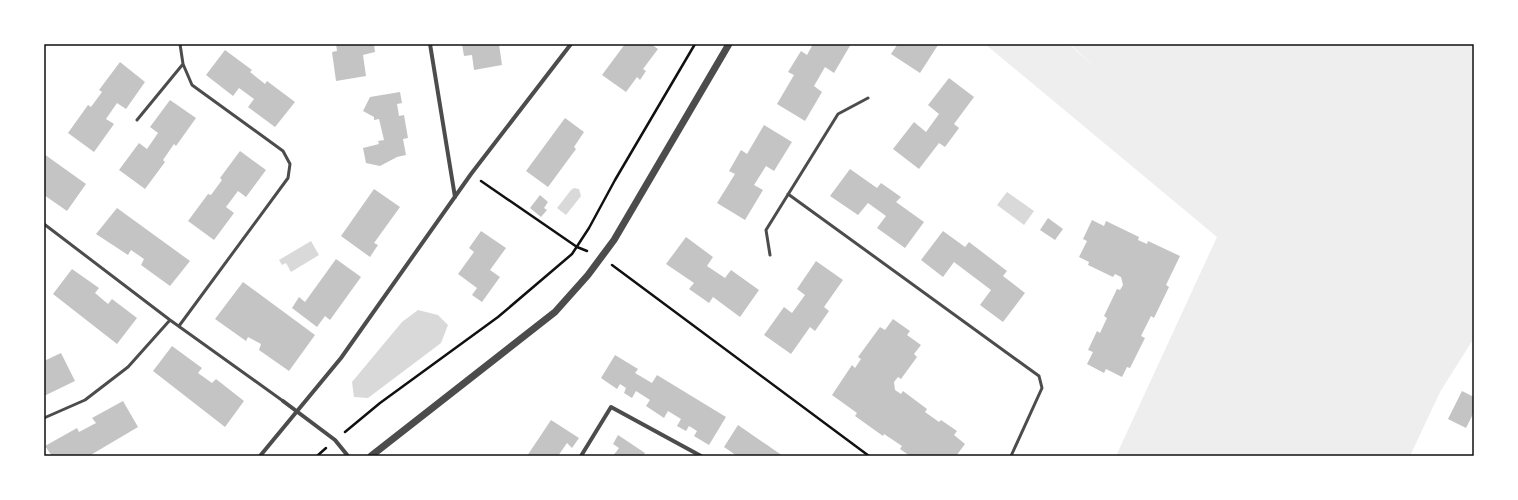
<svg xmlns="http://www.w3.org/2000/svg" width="1518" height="500" font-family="'Fira Sans Condensed',sans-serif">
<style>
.green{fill:#eee}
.water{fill:#d9d9d9}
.building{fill:#c4c4c4}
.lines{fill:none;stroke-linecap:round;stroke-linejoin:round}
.path{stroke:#111;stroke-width:2.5}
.service{stroke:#4c4c4c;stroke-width:3}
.minor{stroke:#4c4c4c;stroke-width:4}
.tertiary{stroke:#4c4c4c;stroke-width:7}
.neatline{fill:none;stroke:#111;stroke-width:1.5}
</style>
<rect width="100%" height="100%" fill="#fff"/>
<path class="green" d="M985,44H1069L1102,74L1070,44H1474V338L1440,392L1410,456H1116L1217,237Z"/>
<path class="water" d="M574,188L579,189L581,196L566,215L557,208L571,190Z
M1007,192L1034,211L1024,225L997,205Z
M311,241L319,255L291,272L286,263L282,265L279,260Z
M418,310L438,315L448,325L441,343L368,398L354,397L352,382L402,322Z"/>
<path class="building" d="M336,44H374L375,52L363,55L366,76L336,81L332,52L337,51Z
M462,44H499L502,65L474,70L472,55L464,56Z
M625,44H651L658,49L643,69L646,71L640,80L637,77L626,92L602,75Z
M813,44H851L834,73L825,67L814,86L822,92L805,121L777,104L794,75L788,72L801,51L807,55Z
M895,44H936L938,45L920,73L891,54L897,45Z
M225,50L252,70L250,72L265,84L267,81L295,102L275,127L248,107L254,99L239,88L233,96L206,75Z
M120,62L145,82L126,109L117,103L106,119L114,124L94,152L68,133L88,105L91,107L102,92L99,90Z
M949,78L974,97L954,124L959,128L945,147L939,143L919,169L893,149L914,122L926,132L939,114L928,105Z
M400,92L402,103L397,104L399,116L404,115L408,138L403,139L406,155L397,157L380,166L366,163L363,148L379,144L378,141L384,140L379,119L374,120V117L363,111L370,97Z
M170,100L196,118L176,146L174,144L163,160L165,162L145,189L119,170L139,143L147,149L158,133L150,127Z
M565,118L584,132L574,147L576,149L548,187L526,171Z
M764,125L792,142L774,171L766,166L754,185L763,190L745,220L717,203L735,174L729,171L741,150L747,154Z
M240,151L266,170L246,197L238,191L226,207L234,213L214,240L188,221L208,194L211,195L222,180L220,178Z
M44,154L86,184L67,211L44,195Z
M850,169L877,188L881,183L901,197L896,202L924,222L905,248L877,228L886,216L868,203L858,215L830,196Z
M374,189L400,207L374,243L378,245L370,257L341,236Z
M540,195L548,202L544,208L547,210L541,217L530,208Z
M117,208L190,261L170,286L141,265L144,259L131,250L128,255L96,234Z
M1048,218L1063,229L1055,240L1040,230Z
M1092,220L1104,226L1106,221L1139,237L1138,240L1147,244L1148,241L1180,256L1166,285L1169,287L1154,318L1151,316L1141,336L1145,338L1130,368L1127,367L1122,377L1106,369L1104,373L1087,364L1093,352L1088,350L1097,331L1100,333L1107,318L1104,316L1117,289L1120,290L1123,285L1121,277L1115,274L1113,277L1088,265L1089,262L1079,257L1087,241L1083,239Z
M481,231L506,248L490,270L500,277L482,302L472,295L477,288L458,274L474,252L469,248Z
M943,231L965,247L969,242L1007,271L1003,276L1025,293L1003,322L980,305L991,290L954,262L943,277L921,260Z
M686,237L713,257L707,266L725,278L731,270L759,290L740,317L713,297L709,303L689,289L694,283L666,264Z
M336,259L361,277L330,320L325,316L317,327L292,308L299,297L305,302Z
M816,261L843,280L824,307L829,311L815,331L810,327L791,354L764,335L784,307L792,313L805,295L797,289Z
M72,269L99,288L95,293L108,304L112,299L137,318L117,344L53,294Z
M243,282L315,335L289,371L259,350L261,344L248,337L246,341L215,319Z
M893,319L910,331L907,335L921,345L914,354L917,357L901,379L898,377L894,382L895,390L901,394L903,391L927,409L925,412L939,422L941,420L957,431L954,435L965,444L956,456H910L900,449L902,446L884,434L883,436L855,416L857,413L832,395L852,365L855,368L861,359L858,357L880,327L885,330Z
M172,346L202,368L198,373L212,383L216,379L244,401L225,427L153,371Z
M61,353L75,381L44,396V361Z
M615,355L638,369L635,373L652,383L657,375L726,417L709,445L694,436L697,431L689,426L686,431L677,426L681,419L668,411L664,418L646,406L650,400L636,391L632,398L624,393L626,388L620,384L617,389L601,378Z
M1462,391L1474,397V412L1466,428L1448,419Z
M123,401L138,427L89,456H52L45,446L77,428L79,432L96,423L92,418Z
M551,420L579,438L572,448L567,443L558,456H527Z
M738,425L783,456H737L724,447Z
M618,435L645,453L643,456H613L619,448L613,444Z"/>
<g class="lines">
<path class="path" d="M481,181L577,247L587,251
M612,265L869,456
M345,432L380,403L498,317L572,254L589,228L615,180L695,44
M317,456L326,448"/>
<path class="service" d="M137,120L183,64
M788,194L1039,376L1042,388L1011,456
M44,224L170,320L283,401
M770,255L766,230L838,114L868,98
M179,326L288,178L290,164L283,151L192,85L183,64L180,44
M44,418L85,400L128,367L170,320"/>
<path class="minor" d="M430,44L455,197
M283,401L335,440L348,456
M260,456L341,358L471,174L571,44
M581,456L611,407L701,456"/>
<path class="tertiary" d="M371,456L555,312L588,275L614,240L729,44"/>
</g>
<rect width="1518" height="500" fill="none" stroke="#ffffff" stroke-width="90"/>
<rect x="45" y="45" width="1428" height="410" class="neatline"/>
</svg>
